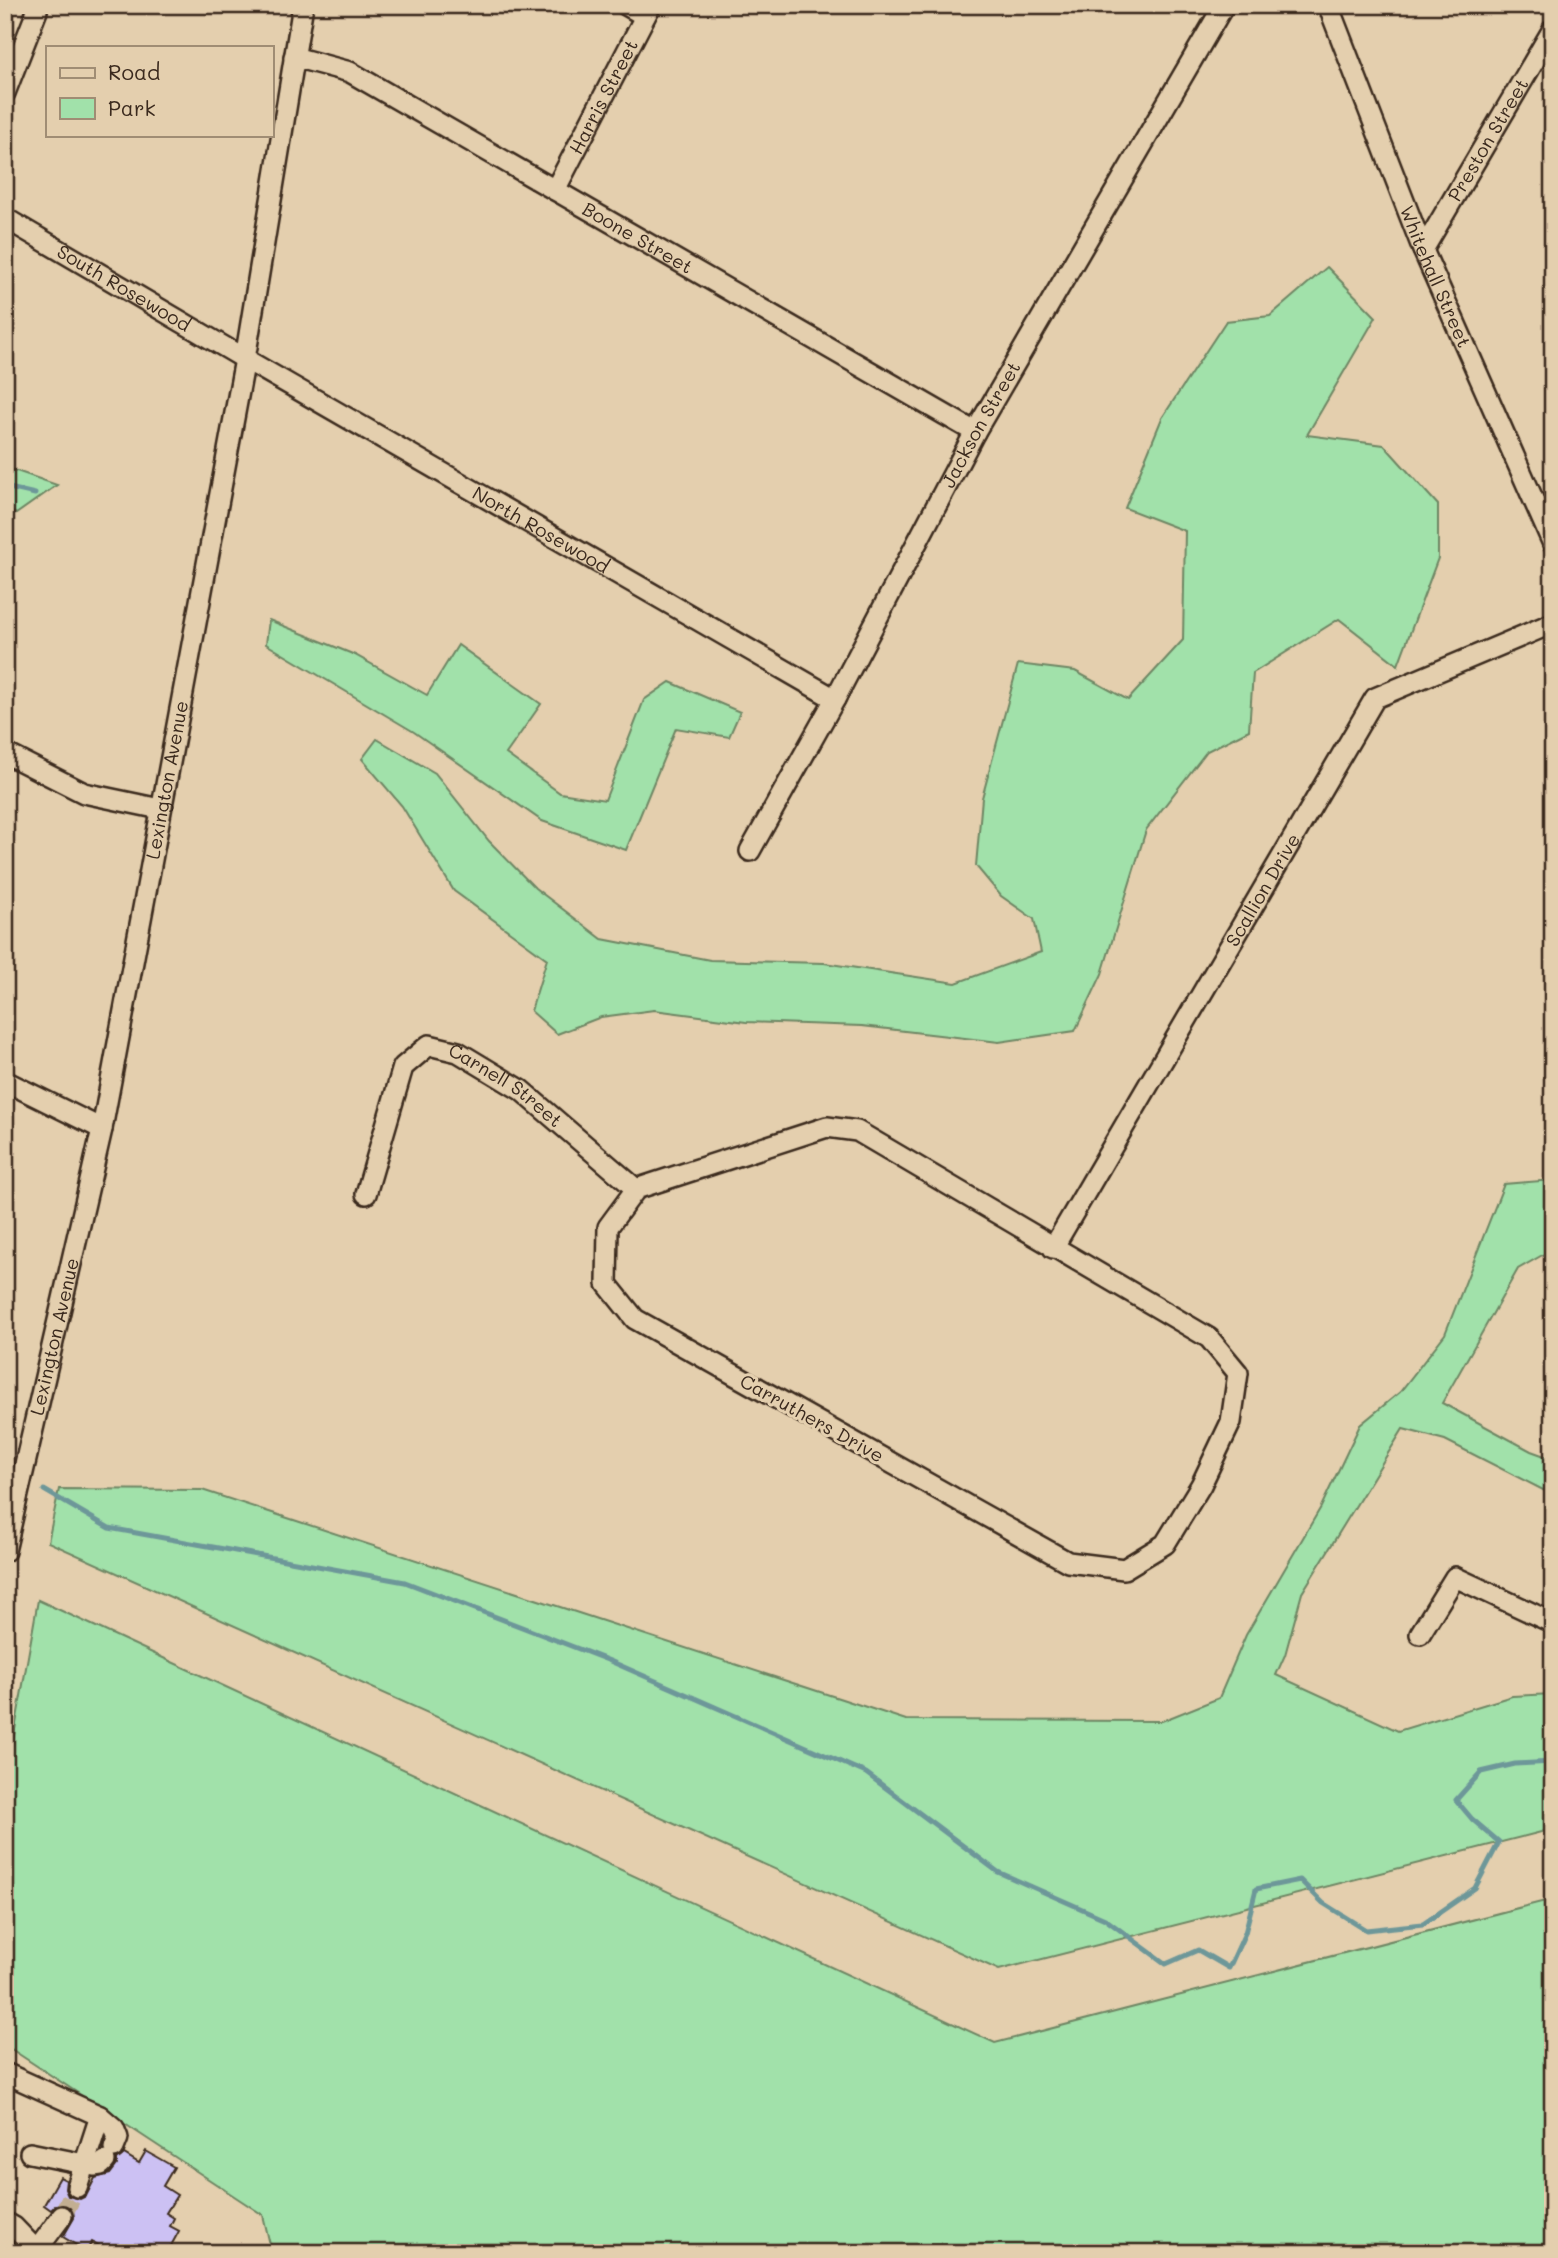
<svg xmlns="http://www.w3.org/2000/svg" width="1558" height="2258" font-family="Mali,sans-serif">
<style>
.green{fill:#a1e1aa;stroke:#6e8664;stroke-width:2}
.lines{fill:none;stroke-linecap:round;stroke-linejoin:round}
.stream{stroke:#6d9799;stroke-width:5}
.building{fill:#ccc1f3;stroke:#3b2a1e;stroke-width:2}
.minor-tunnel{stroke:#c2ae91;stroke-width:19;stroke-dasharray:19 10;stroke-linecap:butt}
.minor-casing{stroke:#3b2a1e;stroke-width:24}
.minor{stroke:#e4cfae;stroke-width:19}
.labels{text-anchor:middle;stroke-width:6;stroke-linejoin:round;paint-order:stroke}
.street-label{font-size:19px;fill:#3b2a1e;stroke:#e4cfae}
</style>
<rect width="100%" height="100%" fill="#e4cfae"/>
<filter id="ink" filterUnits="userSpaceOnUse"><feTurbulence type="fractalNoise" baseFrequency=".0143" numOctaves="2"/><feDisplacementMap in="SourceGraphic" scale="14" xChannelSelector="R" yChannelSelector="G"/><feConvolveMatrix kernelMatrix="1 2 1 2 8 2 1 2 1" color-interpolation-filters="sRGB"/></filter>
<g filter="url(#ink)">
<path class="green" d="M1327,267L1376,317L1307,435L1384,445L1438,505V558L1398,665L1339,619L1253,673L1249,730L1207,751L1146,830L1102,974L1075,1031L999,1042L862,1026L746,1022L654,1010L601,1017L557,1034L531,1011L547,959L454,891L402,806L362,759L377,739L435,773L489,841L535,888L602,939L710,960L824,963L956,983L1041,952L1034,919L1001,896L976,866L982,798L1018,664L1075,671L1128,700L1183,640L1185,531L1125,508L1162,418L1226,321L1270,316Z
M5,467L57,485L16,514L5,508Z
M269,620L355,655L427,695L458,645L541,704L506,754L560,793L605,800L644,700L670,682L740,712L729,737L676,728L626,850L542,821L414,732L266,644Z
M1553,1180V1249L1518,1269L1442,1403L1531,1451L1553,1459V1495L1445,1440L1403,1429L1302,1593L1285,1655L1276,1675L1398,1731L1512,1696L1553,1694V1829L999,1970L48,1542L59,1489L202,1490L906,1720L1162,1721L1219,1698L1246,1635L1321,1507L1360,1425L1400,1392L1445,1334L1504,1184Z
M38,1600L995,2043L1553,1899V2253H272L263,2215L5,2045V1786Z"/>
<g class="lines">
<path class="stream" d="M5,487L35,494
M44,1490L109,1528L405,1582L610,1661L866,1773L998,1872L1105,1919L1166,1964L1198,1950L1229,1968L1245,1933L1256,1889L1300,1880L1323,1903L1366,1930L1423,1924L1475,1888L1499,1842L1472,1819L1456,1800L1481,1772L1515,1764L1553,1762"/>
</g>
<path class="building" d="M146,2151L174,2167L163,2186L177,2195L166,2213L174,2218L170,2226L179,2231L167,2253H111L92,2242L86,2251L63,2237L74,2218L73,2210L64,2204L56,2205L51,2210L44,2205L60,2177L66,2180L65,2189L68,2196L80,2199L86,2196L95,2178L110,2174L117,2165V2160L124,2154L139,2163Z"/>
<g class="lines">
<path class="minor-tunnel" d="M62,2216L77,2187"/>
<defs>
<g id="minor">
<path d="M626,5L645,16"/>
<path id="s1" d="M1328,5L1423,250L1553,544"/>
<path id="s2" d="M294,57L350,72L975,432"/>
<path d="M5,93L37,11L35,5"/>
<path id="s3" d="M555,190L651,5"/>
<path id="s4" d="M5,218L245,359L835,699"/>
<path id="s5" d="M1423,250L1553,29"/>
<path d="M5,753L84,793L160,809"/>
<path id="s6" d="M750,851L835,699L975,432L1224,5"/>
<path d="M5,1081L102,1129"/>
<path d="M827,1127L857,1131L1209,1338L1238,1373L1231,1422L1201,1485L1165,1544L1124,1569L1068,1562L635,1319L607,1284L608,1227L636,1189Z"/>
<path id="s7" d="M366,1194L403,1067L429,1045L458,1052L521,1090L636,1189"/>
<path id="s8" d="M1053,1248L1375,698L1553,623"/>
<path id="s9" d="M5,1551L102,1129L245,359L303,5"/>
<path d="M1420,1634L1455,1577L1553,1623"/>
<path d="M5,2073L100,2116L77,2187"/>
<path d="M100,2116L114,2128L118,2138L114,2148"/>
<path d="M30,2153L94,2166L101,2165L105,2161"/>
<path d="M5,2222L14,2227L39,2253"/>
<path d="M37,2250L62,2216"/>
</g>
</defs>
<use href="#minor" class="minor-casing"/>
<use href="#minor" class="minor"/>
</g>
</g>
<g class="labels">
<g class="street-label">
<text dy="7" stroke="none"><textPath href="#s3" startOffset="105">Harris Street</textPath></text>
<text dy="7" stroke="none"><textPath href="#s5" startOffset="128">Preston Street</textPath></text>
<text dy="7" stroke="none"><textPath href="#s2" startOffset="390">Boone Street</textPath></text>
<text dy="7" stroke="none"><textPath href="#s1" startOffset="292">Whitehall Street</textPath></text>
<text dy="7" stroke="none"><textPath href="#s4" startOffset="138">South Rosewood</textPath></text>
<text dy="7" stroke="none"><textPath href="#s6" startOffset="485">Jackson Street</textPath></text>
<text dy="7" stroke="none"><textPath href="#s4" startOffset="620">North Rosewood</textPath></text>
<text dy="7" stroke="none"><textPath href="#s9" startOffset="788">Lexington Avenue</textPath></text>
<text dy="7" stroke="none"><textPath href="#s8" startOffset="415">Scallion Drive</textPath></text>
<text dy="7" stroke="none"><textPath href="#s7" startOffset="254">Carnell Street</textPath></text>
<text dy="7" stroke="none"><textPath href="#s9" startOffset="220">Lexington Avenue</textPath></text>
<text transform="translate(812 1418) rotate(29)" y="7">Carruthers Drive</text>
</g>
</g>
<rect width="1558" height="2258" fill="none" stroke="#e4cfae" stroke-width="28"/>
<rect x="14" y="14" width="1530" height="2230" fill="none" stroke="#3b2a1e" stroke-width="2.5" filter="url(#ink)"/>
<rect x="46" y="46" width="228" height="91" fill="#e4cfae" stroke="#a08d74" stroke-width="2"/>
<rect x="60" y="68" width="35" height="10" fill="#e4cfae" stroke="#a08d74" stroke-width="2"/>
<text x="108" y="80" font-size="21" fill="#3b2a1e">Road</text>
<rect x="60" y="98" width="35" height="21" fill="#a1e1aa" stroke="#a08d74" stroke-width="2"/>
<text x="108" y="116" font-size="21" fill="#3b2a1e">Park</text>
</svg>
